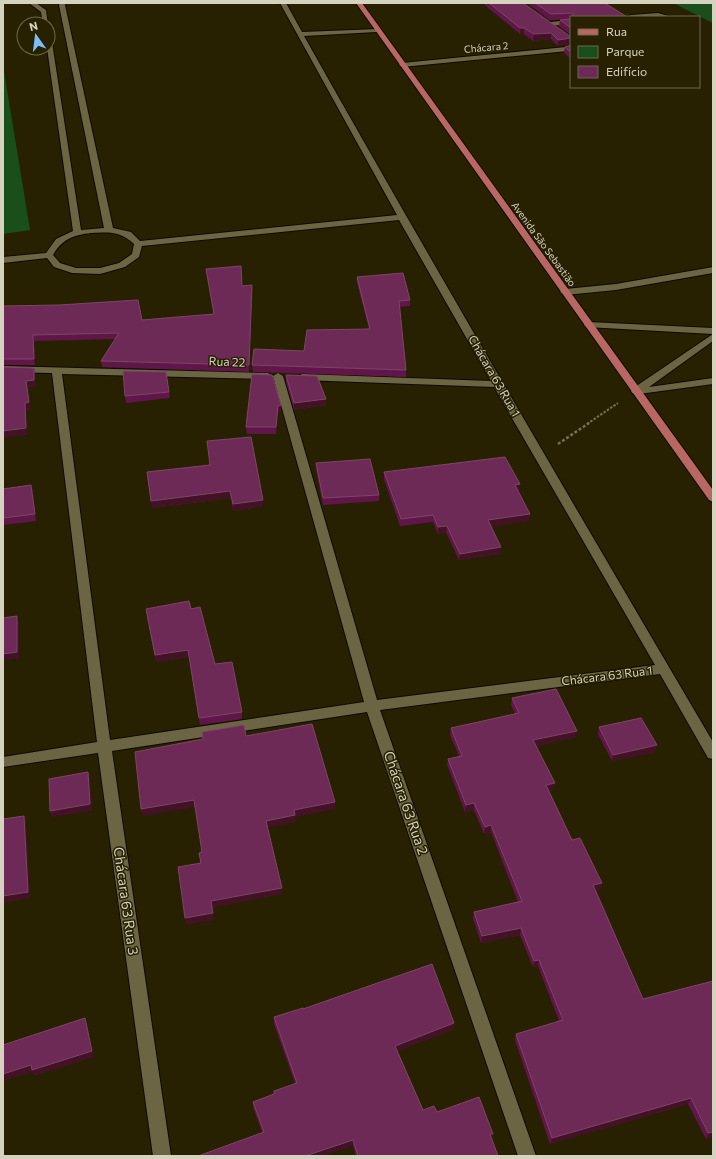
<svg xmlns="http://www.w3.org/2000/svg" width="716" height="1159" font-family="Commissioner,sans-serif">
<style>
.green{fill:#184f1a}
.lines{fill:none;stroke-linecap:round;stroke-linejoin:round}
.street-casing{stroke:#0f0a00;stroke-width:2}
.primary-casing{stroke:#0f0a00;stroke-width:2}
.path-far1{stroke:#757157;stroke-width:2;stroke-dasharray:2.5 1.5;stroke-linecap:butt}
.path{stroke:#757157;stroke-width:2.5;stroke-dasharray:3 2;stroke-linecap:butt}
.street{fill:#6b6544;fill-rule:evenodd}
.primary{fill:#b86763;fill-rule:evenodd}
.wall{fill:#611649}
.shaded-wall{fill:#441227}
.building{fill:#6d2a56;stroke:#7e4566}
.labels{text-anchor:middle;stroke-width:3;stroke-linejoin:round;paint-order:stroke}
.far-street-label{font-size:10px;fill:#d5d2c0;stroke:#272102}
.street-label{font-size:12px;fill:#d5d2c0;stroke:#272102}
.near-street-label{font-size:14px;fill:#d5d2c0;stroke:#272102}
</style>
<rect width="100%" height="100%" fill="#272102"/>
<path class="green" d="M673,3H713V23Z
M3,65L30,230L3,234Z"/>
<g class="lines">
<defs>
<path id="street" d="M29,3H36L46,10L48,25V24H43L41,12Z
M60,3H66L65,5L113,228L131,232L140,241L397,215L280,3H286L302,32L378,29L379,30L376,32L304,36C438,274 575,507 713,742V759L708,758L660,674L380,710L536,1156H518L367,712L112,751L171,1156H153L98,753L3,767V757L97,742L52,373L3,372V366L268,373L273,376L268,379L62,374L110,740L364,702L273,376L278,373L283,376L377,700L655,665L494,387L302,380L297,377L302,374L491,381L399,220L142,246L139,257L125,267L100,274L72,273L54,267L47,258L3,263V257L46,253L56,239L73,231L47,48H48V34L51,36L81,230L104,228L59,5ZM91,233C110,232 120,231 134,244L132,254L119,263L100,268H76L60,263L53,255C62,239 74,235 91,233Z
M658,13L672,17H628L631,15Z
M571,20V24L550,26L547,24L550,22Z
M571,45V50L568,51L402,67L399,65L402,63L566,47Z
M713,267V273L616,290L565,295L560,292L565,289L616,284Z
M589,322L713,328V334L586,327L584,325L586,323Z
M713,334V341L649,387L713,378V384L639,394L632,393L631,391L632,389Z"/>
<path id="primary" d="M356,3H362L713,490V502L709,500Z"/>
</defs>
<use href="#street" class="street-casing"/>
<use href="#primary" class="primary-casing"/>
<path class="path-far1" d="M587,424L618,403"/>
<path class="path" d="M558,444L589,423"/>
<use href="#street" class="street"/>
<use href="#primary" class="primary"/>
</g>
<path class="wall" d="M483,3H523L571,37L558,46L551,39L533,41L524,34H520L487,7Z
M527,3H598L627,17H571V19L550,20Z
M571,19V35L559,26L560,20Z
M571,45L569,57L564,53L565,47Z
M206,269L242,286L252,291L249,372L102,367L101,361L115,339L34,341L35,365H3V306L142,320L214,314Z
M357,277L410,300V306L400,307L406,370V377L253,372L252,365L304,351L369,329L357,283Z
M166,372L170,398L126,403L125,396Z
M286,375L326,399V405L294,410L286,382Z
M281,405V412H278L276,434H247L246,427Z
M316,463L379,495V501L323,505L316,469Z
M210,465L263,506L233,511L231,498L152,508Z
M384,472L520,490L518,491L529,521L491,526L500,554L459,560L446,532L438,534L433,522L400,526L384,479Z
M31,485L33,492L36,521L3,525V489Z
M191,609L215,664L242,712V719L200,725L189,657L156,662L147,616Z
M512,698L576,737L536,746L555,783L553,790L548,791L572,840L602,883L600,889L596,890L643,999L713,981V1137L706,1139L688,1104L550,1144L515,1040L516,1034L559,1021L538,966L533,967L520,935L481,943L473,918L474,912L518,902L491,832L484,834L474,810L465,812L447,765L448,759L459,756L450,735L451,728L515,714L511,705Z
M599,727L655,752L612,761L598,734Z
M303,1009L454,1029L397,1051L423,1110L437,1112L492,1139L498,1156H356L353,1146L262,1132L253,1107V1102L274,1094L295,1083L274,1024V1017Z"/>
<path class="shaded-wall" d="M520,28H524V34H520Z
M551,33V39L533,41L534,34Z
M571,38V44L558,46V40Z
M569,51H571V57H569Z
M252,285V291L249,372V365Z
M33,335L34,341L35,365L34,359Z
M34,368L35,374L36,386L27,388L31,409L26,410L27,435L3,438V431L25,403L26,381Z
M326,399V405L294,410V403Z
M281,405V412H278L276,434V427L278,406Z
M520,484V490L514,492L515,485Z
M31,485L33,492L36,521L35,514Z
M230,491L231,498L152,508L151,501Z
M263,500V506L233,511V504Z
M530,514L529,521L487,527L488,520Z
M447,526L446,532L438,534V527Z
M501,547L500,554L459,560L460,554Z
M17,616L19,623V658L3,661V654Z
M188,650L189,657L156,662L155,655Z
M577,731L576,737L532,747L533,740Z
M657,745L655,752L612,761L613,755Z
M88,772L90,779L92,811L52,817L50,811Z
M555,783L553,790L544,792L546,785Z
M194,800L195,807L143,816L141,809Z
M335,802V809L295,817V822L267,828L266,821L294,810Z
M474,803V810L465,812L466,805Z
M24,816L26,822L30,898L3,903V896Z
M491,825V832L484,834L485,827Z
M602,883L600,889L592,891L593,885Z
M282,888V894L211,908V901Z
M213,913L214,920L186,925L185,918Z
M521,928L520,935L481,943L482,936Z
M539,960L538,966L533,967L534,961Z
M85,1018L94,1057L34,1076L32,1072L3,1081V1074Z
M454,1023V1029L395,1052V1046Z
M691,1098L688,1104L550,1144L552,1138Z
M713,1132V1137L706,1139L708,1133Z
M490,1134H493L492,1139Z
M353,1140V1146L323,1156H305Z"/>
<path class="building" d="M489,3H523L571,37V38L558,40L551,33L534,34L524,28H520Z
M535,3H605L627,17H573V13L551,14Z
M571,19V28L560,20Z
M571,45V51H569L565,47Z
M241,266L242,286L252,285L249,365L101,361L119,333L33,335L34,359H3V306L59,305L138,300L142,320L214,314L206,269Z
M403,273L410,300L399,301L406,370L252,365L254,349L304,351L307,330L370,329L357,277Z
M3,367L34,368V380L26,381L29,402L25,403L26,428L3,431Z
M123,371L166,372L169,392L125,396Z
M252,374L272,375L281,405L278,406L276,427H246Z
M286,375L317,376L326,399L294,403Z
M251,437L263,500L233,504L230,491L151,501L147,472L210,465L207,441Z
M505,457L520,484L515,485L530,514L488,520L501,547L460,554L447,526L438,527L433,515L401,519L384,472Z
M370,459L379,495L323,498L316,463Z
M31,485L35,514L3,518V489Z
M189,601L191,609L200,607L215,664L232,662L242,712L199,718L188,650L155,655L146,609Z
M17,616V652L3,654V618Z
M556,689L577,731L533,740L555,783L546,785L572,840L580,838L602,883L593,885L643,999L713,981V1132L708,1133L691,1098L552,1138L516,1034L563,1020L539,960L534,961L521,928L482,936L474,912L522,901L491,825L485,827L474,803L466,805L448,759L462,756L451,728L519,713L512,698Z
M641,718L657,745L613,755L599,727Z
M312,724L335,802L294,810L295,815L266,821L282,888L211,901L213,913L185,918L178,867L201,863L199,853L202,852L194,800L141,809L135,752L203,739L202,732L244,725L246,736Z
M88,772L90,804L50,811L49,779Z
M24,816L28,892L3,896V819Z
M432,964L454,1023L395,1046L423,1110L434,1106L437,1112L479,1097L493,1134H490L498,1156H358L353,1140L305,1156H198L264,1132L253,1102L274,1094V1091L297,1083L274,1017L303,1008V1009Z
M85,1018L92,1051L32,1070L31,1065L3,1074V1045Z"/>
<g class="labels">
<g class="far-street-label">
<text transform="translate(486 47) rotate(-5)" y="4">Chácara 2</text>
<text transform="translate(544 244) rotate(54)" y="4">Avenida São Sebastião</text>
</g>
<g class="street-label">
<text transform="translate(227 362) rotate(2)" y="4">Rua 22</text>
<text transform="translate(494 376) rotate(60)" y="4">Chácara 63 Rua 1</text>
<text transform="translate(607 676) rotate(-7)" y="4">Chácara 63 Rua 1</text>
</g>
<g class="near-street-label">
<text transform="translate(406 803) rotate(71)" y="5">Chácara 63 Rua 2</text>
<text transform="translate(126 901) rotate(82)" y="5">Chácara 63 Rua 3</text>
</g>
</g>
<rect width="716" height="1159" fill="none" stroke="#d5d2c0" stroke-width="8"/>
<rect x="570" y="16" width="130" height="72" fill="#272102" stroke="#6d684e"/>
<rect x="578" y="29" width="20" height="6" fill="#b86763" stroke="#6d684e"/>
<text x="606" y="36" font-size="12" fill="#d5d2c0">Rua</text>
<rect x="578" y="46" width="20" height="12" fill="#184f1a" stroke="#6d684e"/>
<text x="606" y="56" font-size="12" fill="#d5d2c0">Parque</text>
<rect x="578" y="66" width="20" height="12" fill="#6d2a56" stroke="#6d684e"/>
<text x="606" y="76" font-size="12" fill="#d5d2c0">Edifício</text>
<g transform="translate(36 36) rotate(346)"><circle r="19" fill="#272102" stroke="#6d684e"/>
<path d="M0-3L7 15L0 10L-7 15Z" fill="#7fbdfa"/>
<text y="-6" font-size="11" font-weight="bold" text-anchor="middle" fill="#d5d2c0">N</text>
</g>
</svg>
